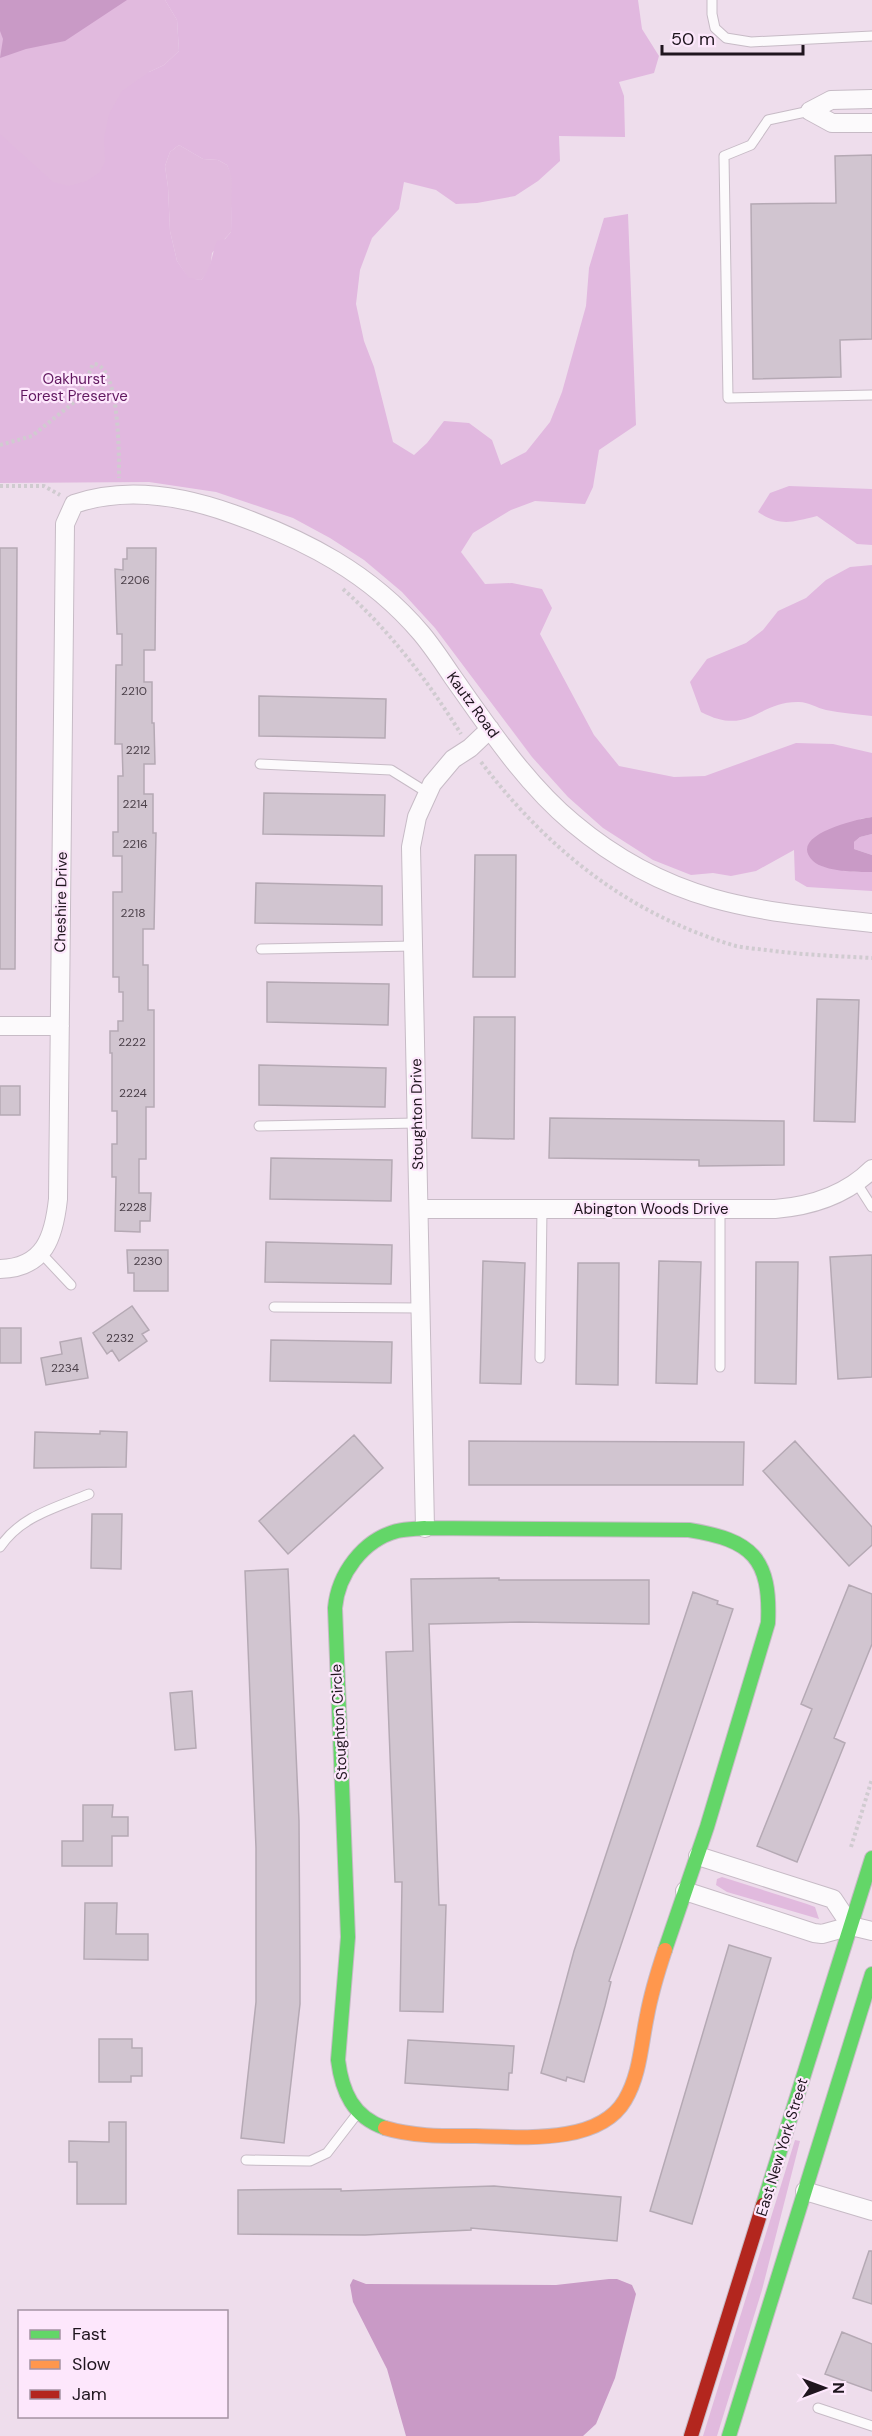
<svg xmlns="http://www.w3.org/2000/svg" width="872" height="2436" font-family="'DM Sans',sans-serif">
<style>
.green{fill:#e1bade}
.forest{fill:#e1b8df;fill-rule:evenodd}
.water{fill:#c99ac6}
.building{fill:#d1c5d0;stroke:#b5a9b4;stroke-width:1.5}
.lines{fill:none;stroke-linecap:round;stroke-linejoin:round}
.lane-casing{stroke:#c7bbc6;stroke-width:11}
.street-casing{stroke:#c7bbc6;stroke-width:20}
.fast-casing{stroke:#c7bbc6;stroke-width:16}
.slow-casing{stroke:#c7bbc6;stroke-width:16}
.jam-casing{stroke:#c7bbc6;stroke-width:16}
.path{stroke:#d0cbd0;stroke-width:4;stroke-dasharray:3 3;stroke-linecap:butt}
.lane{stroke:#fcfafc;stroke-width:9}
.street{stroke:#fcfafc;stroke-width:18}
.fast{stroke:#63d668;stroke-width:14}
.slow{stroke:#ff974d;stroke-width:14}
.jam{stroke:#b3261e;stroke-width:14}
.labels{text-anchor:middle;stroke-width:4.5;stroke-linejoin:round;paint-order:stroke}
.number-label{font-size:12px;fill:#4c414a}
.park-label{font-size:15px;fill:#611860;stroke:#fde7fc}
.street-label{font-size:15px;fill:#1f151e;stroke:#fde7fc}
</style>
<rect width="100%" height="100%" fill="#eeddec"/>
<path class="green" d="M0,0H165L177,20L179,51L164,65L149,72L0,483Z
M179,145L203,159L218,160L227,165L233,178L231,232L212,253L210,270L201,280L189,279L177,261L170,231L168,187L165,166L170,152Z
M722,1877L807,1904L815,1907L819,1919L727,1892L716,1885L717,1879Z
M795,2140L800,2141L762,2290L717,2436H703Z"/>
<path class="forest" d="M165,0H638L642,29L659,56L654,73L619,82L624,96L625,137L559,136L560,161L538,181L515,196L477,203L456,204L436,190L404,182L399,209L372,238L360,270L356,304L364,341L374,367L393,442L414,455L427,443L444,421L469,423L492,440L501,465L526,452L550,422L562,392L586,306L589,268L604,218L628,214L636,425L599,450L593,487L585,504L535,501L511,510L473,533L461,552L485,584L512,583L542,589L552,608L540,634L594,735L619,766L674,777L705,776L796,743L833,744L872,753V817L860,819L843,871L872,872V891L807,887L795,880L794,850L756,871L731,876L713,873L691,875L653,860L603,828L568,797L532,757L435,628L402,592L364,560L330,538L293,518L216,492L149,482L0,483V134L53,182L69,186L87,181L99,173L105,162L104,138L109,114L122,91L149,72L164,65L179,51L177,20ZM179,145L203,159L218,160L227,165L232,178L231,232L225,239L217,241C211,256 212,268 201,280L189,278L177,261L170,231L168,187L165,166L170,152Z
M789,486L872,489V545L857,544L817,516C792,522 781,527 758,512L770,493Z
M872,565V716C857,714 841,713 826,710C817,708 808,702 799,702C758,701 749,737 701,712L690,682L707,659L746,643L763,630L778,611L806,598L826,580L850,567Z
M872,834V855L854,849V842L860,837Z"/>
<path class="water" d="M0,0H127L65,41L26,49L0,58L3,39L0,31Z
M872,817V834L860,837L854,842V849L872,855V872C857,872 825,872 813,861C786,835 858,819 872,817Z
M353,2279L366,2284L556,2285L609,2279H617L632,2285L636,2294L615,2378L596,2424L583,2436H406L387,2369L353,2302L350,2285Z"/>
<path class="building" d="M872,155V339L840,340L841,377L753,379L751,204L836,203L835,156Z
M0,548H17L15,969H0Z
M127,548H156L155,650H144V682H152V723H154L155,764H144V794H153V833H156L154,929H143V965H148V1010H154V1107H146V1159H139V1193H151L150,1221H140V1232L115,1231L116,1177H112V1144H117V1111H112V1053H110V1031H118V1021H123V992H119V977H113V892H122V856H113V832H118V776H123L122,744H115L116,665H122V634H117L115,569L123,570V559H127Z
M259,696L386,699L385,738L259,736Z
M264,793L385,795L384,836L263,834Z
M475,855H516L515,977H473Z
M256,883L382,886V925L255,923Z
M267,982L389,984L388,1025L267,1022Z
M817,999L859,1000L855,1122L814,1121Z
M474,1017H515L514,1139L472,1138Z
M259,1065L386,1068L385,1107L259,1105Z
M0,1086H20V1115H0Z
M550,1118L784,1121V1165L699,1166V1160L549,1158Z
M271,1158L392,1160L391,1201L270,1199Z
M266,1242L392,1245L391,1284L265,1282Z
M127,1250H168V1291H134V1273H128Z
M872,1255V1377L838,1379L830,1257Z
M483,1261L525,1263L521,1384L480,1383Z
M659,1261L701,1262L697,1384L656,1383Z
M756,1262H798L796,1384L755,1383Z
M578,1263H619L618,1385L576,1384Z
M132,1306L149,1330L142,1334L147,1341L119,1361L112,1350L107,1354L93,1333Z
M0,1328H21V1363H0Z
M81,1338L88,1378L46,1385L41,1358L62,1354L60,1342Z
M271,1340L392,1342L391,1383L270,1381Z
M100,1431L127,1432L126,1467L34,1468L35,1432L100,1434Z
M354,1435L383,1468L288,1554L259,1521Z
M469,1441L744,1442L743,1485H469Z
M795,1441L872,1527V1545L849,1566L763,1471Z
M92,1514H122L121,1569L91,1568Z
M288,1569L299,1821L300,1968V2004L284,2143L241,2138L256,2002V1848L245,1571Z
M499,1578V1580H649V1624L520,1622L429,1624L439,1905H446L443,2012L400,2011L402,1882H395L386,1652L413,1651L411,1579Z
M849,1585L872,1594V1644L834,1738L845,1743L797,1862L757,1846L812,1709L801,1704Z
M693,1592L718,1601L717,1604L733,1609L609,1981L611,1982L605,2006L584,2082L567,2077L566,2081L541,2073L574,1951Z
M192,1691L196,1748L175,1750L170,1693Z
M83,1805H113L112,1817H128V1836H112V1866H62V1841H83Z
M85,1903H117L116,1934H148V1960L84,1959Z
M729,1945L771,1958L692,2224L650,2211Z
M99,2039H132V2048H142V2076H131V2082H99Z
M408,2040L514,2046L512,2073H509L508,2090L405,2083Z
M109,2122H126V2204H77V2162H69V2141L109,2142Z
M494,2186L621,2197L617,2241L471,2228V2230L365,2235L238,2234V2190L341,2189V2191Z
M869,2251H872V2304L853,2298Z
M842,2332L872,2344V2391L825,2374Z"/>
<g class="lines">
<defs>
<path id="lane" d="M712,0V14L715,28L726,38L751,42L872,36
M810,111L768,120L751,145L724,156L728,398L872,395
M260,764L391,770L428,793
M261,949L413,946
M259,1126L417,1123
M856,1182L872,1207
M41,1253L71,1285
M274,1307L421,1308
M540,1358L542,1209
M720,1367V1209
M0,1547C21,1516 55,1508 89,1494
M246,2160L310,2161L327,2153L357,2114
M818,2408L872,2426"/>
<path id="street" d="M810,111L832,123H872
M810,111L831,100L872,99
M0,1026H60
M420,1209H775C811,1206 845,1196 872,1169
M0,1269C45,1268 54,1236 58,1199L65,524L74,504C126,486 183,496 233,514C306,540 370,573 421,633C432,646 442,661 452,676C488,727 525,783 573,823C668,903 754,911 872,923
M425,1528L411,847L417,817L432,784L453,759L470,748L490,729
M698,1856L833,1899L851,1926
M685,1891L814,1933L822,1934L851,1926L872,1931
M805,2191L872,2211"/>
<path id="fast" d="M425,1528L689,1530C752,1540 771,1558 768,1623L707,1827L665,1950
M385,2128C353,2117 342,2092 338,2060L348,1937L335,1608C338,1574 363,1540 397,1531C406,1529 416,1529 425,1528
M763,2205L872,1858
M729,2436L872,1974"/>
<path id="slow" d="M385,2128C415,2137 446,2136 476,2136C521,2137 599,2145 625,2100C640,2075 641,2044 647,2016C651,1994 658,1971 665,1950"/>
<path id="jam" d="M691,2436L763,2205"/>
</defs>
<use href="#lane" class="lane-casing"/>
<use href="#street" class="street-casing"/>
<use href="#fast" class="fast-casing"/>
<use href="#slow" class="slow-casing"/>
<use href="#jam" class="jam-casing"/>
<path class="path" d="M0,445L32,436L78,399L93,364C120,363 119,457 119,478
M0,486H44L60,495
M343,589C389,630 428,681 461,734
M481,762C547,849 629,915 736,946C746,948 757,949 767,950C802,955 837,956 872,958
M851,1847L872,1779"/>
<use href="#lane" class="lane"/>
<use href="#street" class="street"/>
<use href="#fast" class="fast"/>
<use href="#slow" class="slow"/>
<use href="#jam" class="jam"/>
</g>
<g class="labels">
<g class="number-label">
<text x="135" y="584">2206</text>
<text x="134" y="695">2210</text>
<text x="138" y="754">2212</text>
<text x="135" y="808">2214</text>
<text x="135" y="848">2216</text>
<text x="133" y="917">2218</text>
<text x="132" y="1046">2222</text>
<text x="133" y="1097">2224</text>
<text x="133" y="1211">2228</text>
<text x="148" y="1265">2230</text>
<text x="120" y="1342">2232</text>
<text x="65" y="1372">2234</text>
</g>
<g class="park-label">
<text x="74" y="384">Oakhurst<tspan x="74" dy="17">Forest Preserve</tspan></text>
</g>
<g class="street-label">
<text transform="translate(473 705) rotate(54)" y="5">Kautz Road</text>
<text transform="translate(61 902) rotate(-89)" y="5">Cheshire Drive</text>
<text transform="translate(417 1114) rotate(-91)" y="5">Stoughton Drive</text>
<text x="651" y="1214">Abington Woods Drive</text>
<text transform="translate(339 1722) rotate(-93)" y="5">Stoughton Circle</text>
<text transform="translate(782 2147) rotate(-73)" y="5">East New York Street</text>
</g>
</g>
<rect x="18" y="2310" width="210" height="108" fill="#fde7fc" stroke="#a493a3" stroke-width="1.5"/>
<rect x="30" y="2330" width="30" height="9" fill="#63d668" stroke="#a493a3" stroke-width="1.5"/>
<text x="72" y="2340" font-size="18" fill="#1f151e">Fast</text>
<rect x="30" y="2360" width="30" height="9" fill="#ff974d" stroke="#a493a3" stroke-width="1.5"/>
<text x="72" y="2370" font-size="18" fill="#1f151e">Slow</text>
<rect x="30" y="2390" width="30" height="9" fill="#b3261e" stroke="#a493a3" stroke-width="1.5"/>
<text x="72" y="2400" font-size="18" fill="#1f151e">Jam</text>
<g transform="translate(824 2388) rotate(90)" stroke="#fde7fc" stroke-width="4.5" paint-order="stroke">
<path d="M0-4.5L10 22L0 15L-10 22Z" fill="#1f151e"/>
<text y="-9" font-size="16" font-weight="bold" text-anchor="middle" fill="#1f151e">N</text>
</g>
<path d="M662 45v9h141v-9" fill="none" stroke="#1f151e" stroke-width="3"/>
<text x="671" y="45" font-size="18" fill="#1f151e" stroke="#fde7fc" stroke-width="4.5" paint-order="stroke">50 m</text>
</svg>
